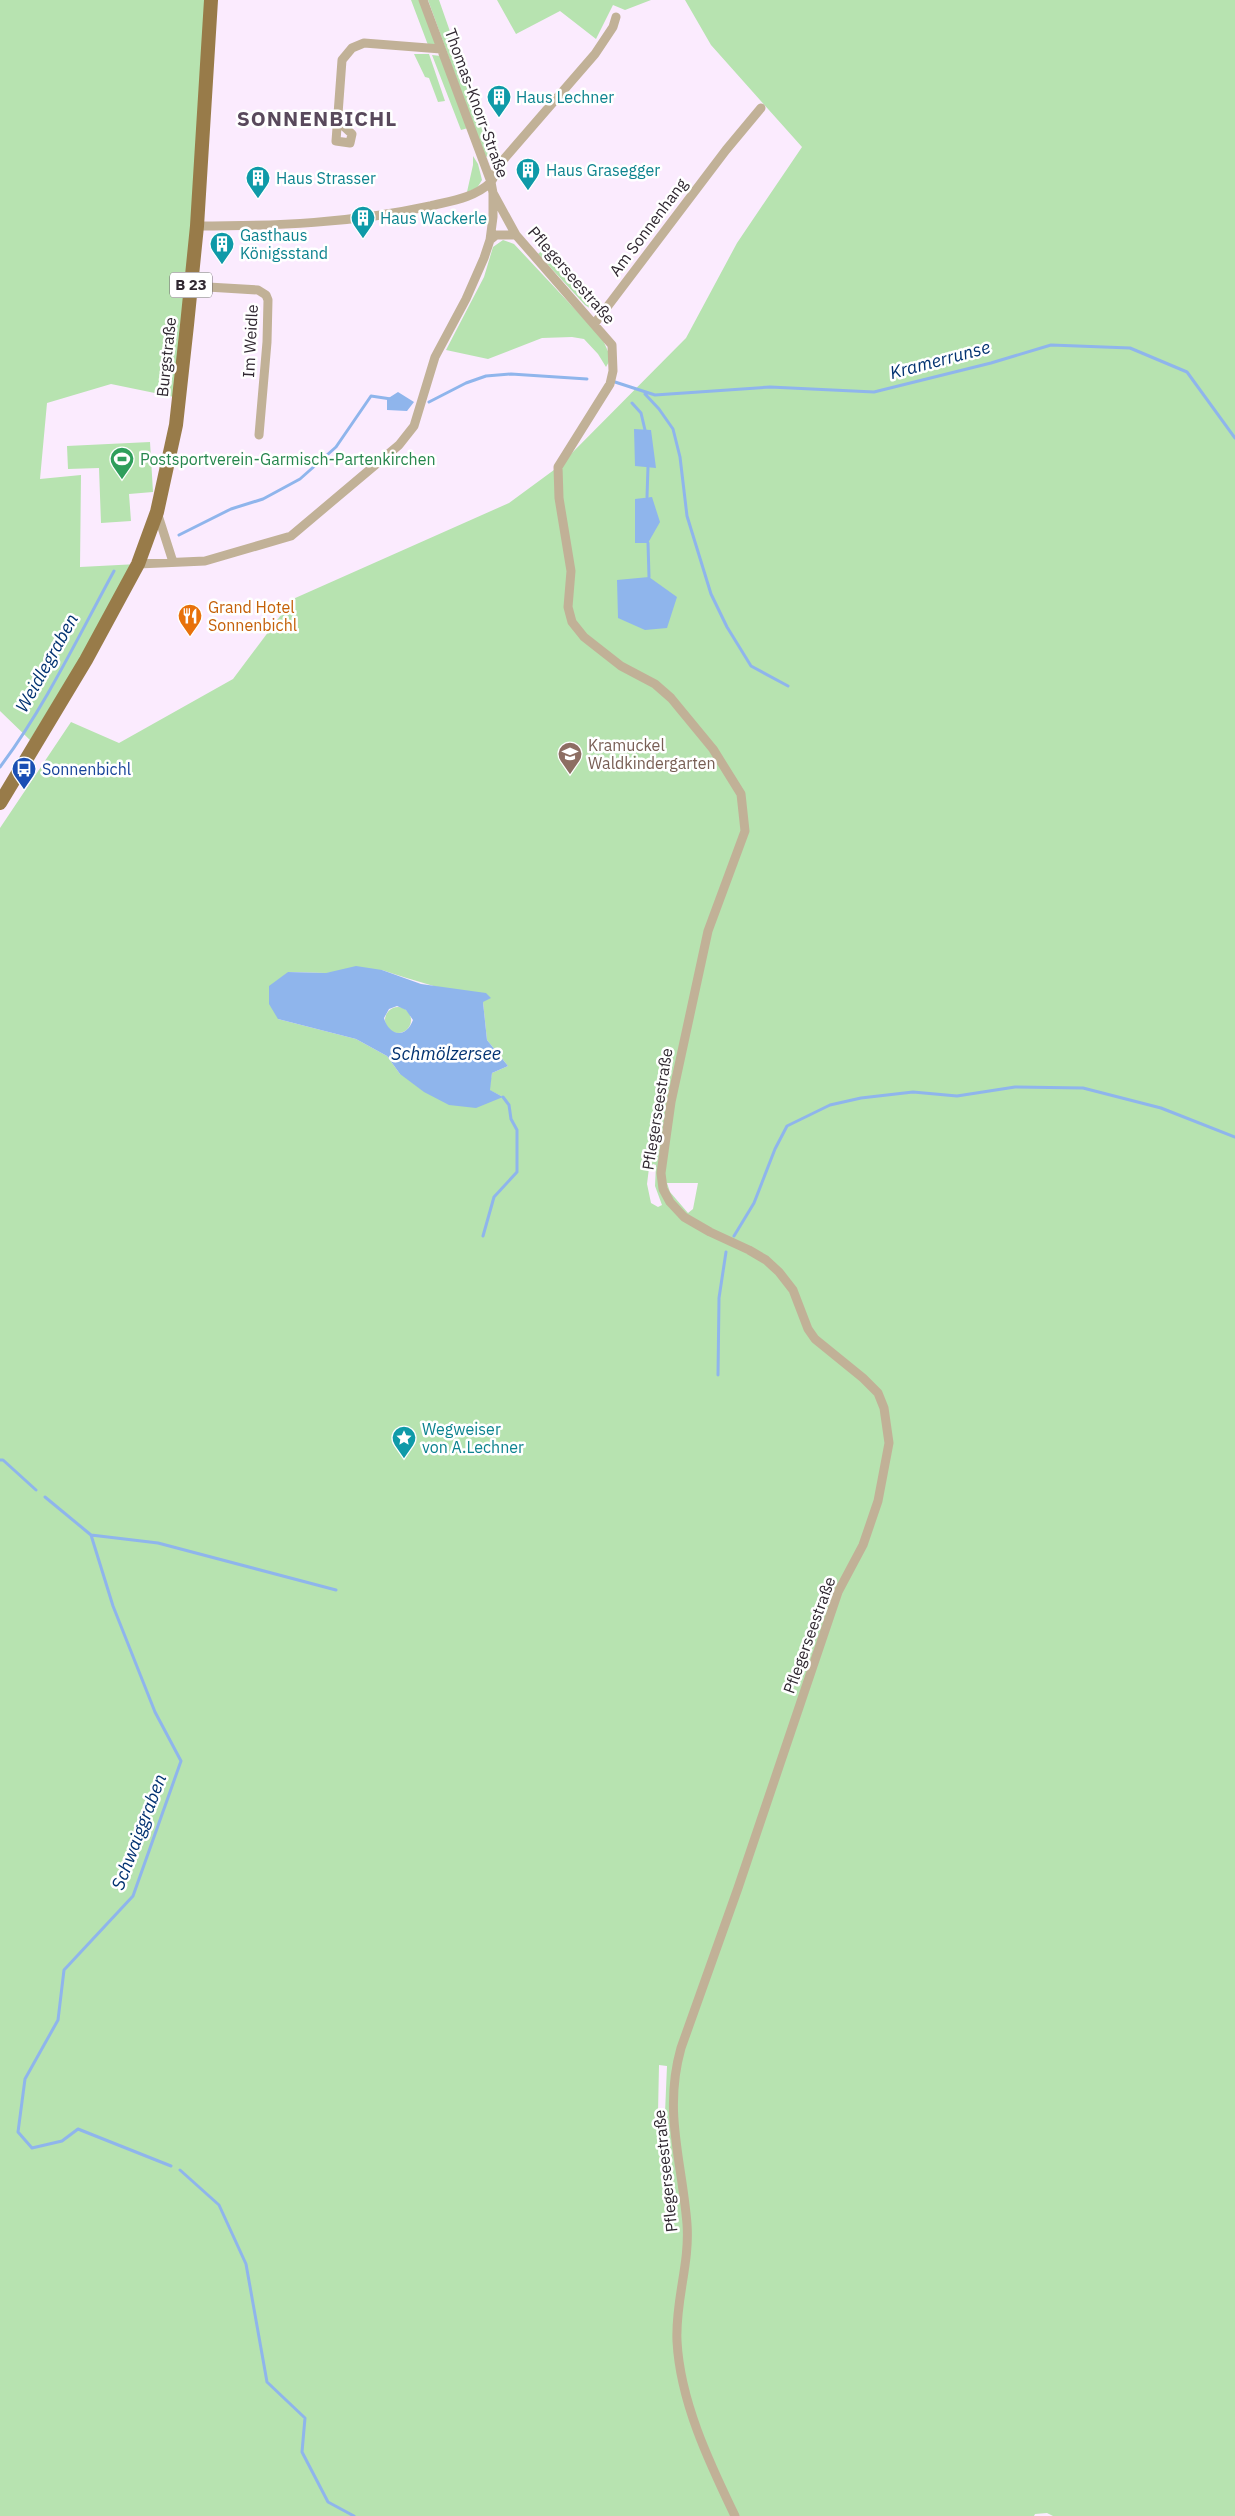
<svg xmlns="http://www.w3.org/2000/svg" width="1235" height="2516" font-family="'IBM Plex Sans',sans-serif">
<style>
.green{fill:#b7e3b0;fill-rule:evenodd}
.water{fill:#8fb5ec;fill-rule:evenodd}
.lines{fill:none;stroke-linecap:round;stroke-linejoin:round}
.stream{stroke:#8fb5ec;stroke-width:3}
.minor{stroke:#c1b197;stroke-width:9}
.primary{stroke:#987b49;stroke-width:14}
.labels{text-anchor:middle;stroke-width:5;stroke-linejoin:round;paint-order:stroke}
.shield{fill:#fff;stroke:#6e686f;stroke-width:1}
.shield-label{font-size:15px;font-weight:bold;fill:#302831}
.culture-label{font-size:16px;fill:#0d838f;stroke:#fff;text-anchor:start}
.street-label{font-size:16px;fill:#302831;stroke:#fff}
.leisure-label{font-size:16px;fill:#27864d;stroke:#fff;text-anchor:start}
.food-label{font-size:16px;fill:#c56008;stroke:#fff;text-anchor:start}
.education-label{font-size:16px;fill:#785e54;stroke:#fff;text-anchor:start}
.transit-label{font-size:16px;fill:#164399;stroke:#fff;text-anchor:start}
.water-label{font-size:18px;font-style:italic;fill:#023271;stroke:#fff}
.district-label{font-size:21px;font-weight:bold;letter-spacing:1px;fill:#59495c;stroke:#fff}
</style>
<rect width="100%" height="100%" fill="#fbebfe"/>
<path class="green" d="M0,0H211L179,398L111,384L47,403L40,479L81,475L80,567L138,564L30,740L0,711Z
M411,0H419L436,45H428Z
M428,0H439L494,157H487L484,154Z
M497,0H651L625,10L613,5L596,39L560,11L516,34Z
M685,0H1235V2516H1053L1047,2513L1035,2514L1034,2516H0V828L71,722L119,743L233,679L293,599L509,503L558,467L686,338L737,243L802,147L711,45ZM382,970C416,982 450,989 483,1002L487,1040L508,1066L492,1073L489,1090L503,1097L400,1074L387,1056L356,1039L278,1019L288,972L326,973ZM653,1164L656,1165L655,1186L662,1205L658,1207L651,1203L647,1184L649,1168ZM667,1183H698L693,1209L688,1213L670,1192ZM659,2065L667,2066L665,2113H658Z
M414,54H429L445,101L438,102L429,78L425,77Z
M432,55L441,56L468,128L461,130Z
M473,156L478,164L482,180L477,188L467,192L473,165Z
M503,240L514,244L602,338L611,358L606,367L598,354L584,339L572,337L542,338L488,359L446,350L484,277L493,247Z
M545,248L602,306L600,309H591L585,305L538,254Z
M150,442L153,492L129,494L131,521L101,523L99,468L68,469L67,446Z
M385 1020a13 13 0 1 1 26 0a13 13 0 1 1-26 0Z"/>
<path class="water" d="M398,392L414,402L407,411L387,410V399Z
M634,429L651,430L656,468L635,466Z
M652,497L660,522L648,543H635V499Z
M649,577L677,597L667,628L645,630L618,618L617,580Z
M356,966L382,970L421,984L486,993L491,998L483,1002L487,1040L508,1066L492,1073L490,1090L503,1097L476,1108L449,1105L424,1092L400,1074L387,1056L356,1039L278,1019L269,1004V986L288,972L326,973ZM397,1006L406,1010L413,1020C406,1039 389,1036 384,1018L389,1009Z"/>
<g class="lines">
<path class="stream" d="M615,382L655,395L770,387L874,392L991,363L1051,345L1130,348L1187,372L1235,438
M645,394L659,409L673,429L680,457L687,516L711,594L727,627L751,666L788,686
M429,402L466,383L486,376L511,374L587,379
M632,403L641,413L645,430
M647,497L648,467
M179,535L231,509L263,499L300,479L336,447L371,396L391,399
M648,543L649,577
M0,767C45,707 78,637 114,571
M483,1236L494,1197L517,1172V1130L511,1119L509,1105L503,1097
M734,1236L754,1203L775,1149L787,1126L830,1105L861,1098L913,1092L957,1096L1015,1087L1083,1088L1161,1108L1235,1137
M718,1375L719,1298L726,1252
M0,1460H3L36,1490
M45,1497L91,1535L113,1606L155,1712L181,1761L133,1896L64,1970L58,2020L25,2079L18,2132L32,2148L62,2141L78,2129L171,2166
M91,1535L158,1543L336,1590
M180,2170L219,2205L246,2264L267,2382L305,2418L302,2452L328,2502L354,2516"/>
<path class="minor" d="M339,122L352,134L350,143L336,141L342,60L352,48L364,43L441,49
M493,193L516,235L612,345L613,371L610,384L558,467L559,498L571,571L568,607L572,622L584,637L621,666L655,684L671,698L713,749L741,794L745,831L708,931L671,1102L661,1173L663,1189L670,1202L684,1217L710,1232L749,1250L766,1260L779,1272L793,1290L808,1329L815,1339L863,1378L878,1393L884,1408L889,1443L878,1501L863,1545L838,1592L738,1888L681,2048C663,2112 682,2161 687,2224C690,2264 675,2301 677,2341C680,2401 709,2462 735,2516
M197,226C276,226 353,223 430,206C450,201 474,198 490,183C494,179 496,171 498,166L595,54L613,27L616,17
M490,240L496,235H516
M191,286L258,290L266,295L268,300L267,342L259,435
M595,323L726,150L761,108
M157,512L173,562
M138,564L205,561L291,536L399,445L414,426L435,357L466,299L484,258L490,240L493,217V193L491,182L423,0"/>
<path class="primary" d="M0,803L86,660L138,564L157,512L176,425L187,325L197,226L211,0"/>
</g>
<defs>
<symbol id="building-pin" viewBox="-11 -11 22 30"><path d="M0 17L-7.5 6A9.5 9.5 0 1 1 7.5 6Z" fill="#0f9aa8" stroke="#fff"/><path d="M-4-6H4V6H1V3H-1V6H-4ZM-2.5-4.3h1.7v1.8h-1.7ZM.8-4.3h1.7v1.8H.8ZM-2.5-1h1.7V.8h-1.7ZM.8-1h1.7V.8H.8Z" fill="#fff"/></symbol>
<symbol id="stadium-pin" viewBox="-11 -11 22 30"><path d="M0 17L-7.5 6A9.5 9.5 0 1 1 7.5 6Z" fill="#2e9e5b" stroke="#fff"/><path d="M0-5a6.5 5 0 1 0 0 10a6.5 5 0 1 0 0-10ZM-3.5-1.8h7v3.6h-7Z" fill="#fff"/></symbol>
<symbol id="restaurant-pin" viewBox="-11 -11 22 30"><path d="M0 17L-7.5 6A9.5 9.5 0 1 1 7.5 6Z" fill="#e8710a" stroke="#fff"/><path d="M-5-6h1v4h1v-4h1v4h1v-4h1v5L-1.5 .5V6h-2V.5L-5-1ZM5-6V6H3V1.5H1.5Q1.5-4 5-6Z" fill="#fff"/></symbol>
<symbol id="school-pin" viewBox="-11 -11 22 30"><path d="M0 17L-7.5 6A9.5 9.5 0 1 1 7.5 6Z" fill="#8d6e63" stroke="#fff"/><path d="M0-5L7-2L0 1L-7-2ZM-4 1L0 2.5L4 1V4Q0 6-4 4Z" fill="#fff"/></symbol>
<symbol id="bus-pin" viewBox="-11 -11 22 30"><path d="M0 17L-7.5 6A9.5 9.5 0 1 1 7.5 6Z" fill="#1a4fb4" stroke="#fff"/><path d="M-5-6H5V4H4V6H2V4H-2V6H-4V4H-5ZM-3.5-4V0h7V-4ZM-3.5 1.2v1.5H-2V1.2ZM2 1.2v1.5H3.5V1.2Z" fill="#fff"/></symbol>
<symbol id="sight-pin" viewBox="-11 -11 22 30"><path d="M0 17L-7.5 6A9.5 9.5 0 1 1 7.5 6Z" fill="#0f9aa8" stroke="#fff"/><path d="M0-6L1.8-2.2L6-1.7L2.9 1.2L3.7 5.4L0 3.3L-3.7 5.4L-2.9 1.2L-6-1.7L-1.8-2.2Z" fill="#fff"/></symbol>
</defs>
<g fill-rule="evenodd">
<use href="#building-pin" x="485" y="83" width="28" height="38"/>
<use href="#building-pin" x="514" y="156" width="28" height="38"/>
<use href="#building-pin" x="244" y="164" width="28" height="38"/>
<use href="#building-pin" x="349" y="204" width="28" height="38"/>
<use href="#building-pin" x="208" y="230" width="28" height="38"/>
<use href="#stadium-pin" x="108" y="445" width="28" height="38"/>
<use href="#restaurant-pin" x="176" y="602" width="28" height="38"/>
<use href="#school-pin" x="556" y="740" width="28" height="38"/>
<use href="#bus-pin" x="10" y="755" width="28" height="38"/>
<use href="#sight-pin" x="390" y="1424" width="28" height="38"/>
</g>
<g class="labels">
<rect class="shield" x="170" y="272.5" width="42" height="25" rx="4"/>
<g class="shield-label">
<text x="191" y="290">B 23</text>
</g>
<g class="culture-label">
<text x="516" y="103">Haus Lechner</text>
<text x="546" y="176">Haus Grasegger</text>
<text x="276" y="184">Haus Strasser</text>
<text x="380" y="224">Haus Wackerle</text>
<text x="240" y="241">Gasthaus<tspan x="240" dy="18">Königsstand</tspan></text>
<text x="422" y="1435">Wegweiser<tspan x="422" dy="18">von A.Lechner</tspan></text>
</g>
<g class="street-label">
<text transform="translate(477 103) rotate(70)" y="6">Thomas-Knorr-Straße</text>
<text transform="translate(648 227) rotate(-53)" y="6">Am Sonnenhang</text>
<text transform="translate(572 275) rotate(49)" y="6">Pflegerseestraße</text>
<text transform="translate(250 341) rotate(-87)" y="6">Im Weidle</text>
<text transform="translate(166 357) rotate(-84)" y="6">Burgstraße</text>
<text transform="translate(657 1109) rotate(-81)" y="6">Pflegerseestraße</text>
<text transform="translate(809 1635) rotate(-70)" y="6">Pflegerseestraße</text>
<text transform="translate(665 2171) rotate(-96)" y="6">Pflegerseestraße</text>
</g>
<g class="leisure-label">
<text x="140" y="465">Postsportverein-Garmisch-Partenkirchen</text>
</g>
<g class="food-label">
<text x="208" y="613">Grand Hotel<tspan x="208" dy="18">Sonnenbichl</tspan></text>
</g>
<g class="education-label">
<text x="588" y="751">Kramuckel<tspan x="588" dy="18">Waldkindergarten</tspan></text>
</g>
<g class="transit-label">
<text x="42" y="775">Sonnenbichl</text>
</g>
<g class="water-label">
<text transform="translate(940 360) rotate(-15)" y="6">Kramerrunse</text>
<text transform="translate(47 663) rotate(-61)" y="6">Weidlegraben</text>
<text x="446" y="1060">Schmölzersee</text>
<text transform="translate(139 1832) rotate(-69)" y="6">Schwaiggraben</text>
</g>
<g class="district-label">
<text x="317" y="126">SONNENBICHL</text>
</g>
</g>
</svg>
